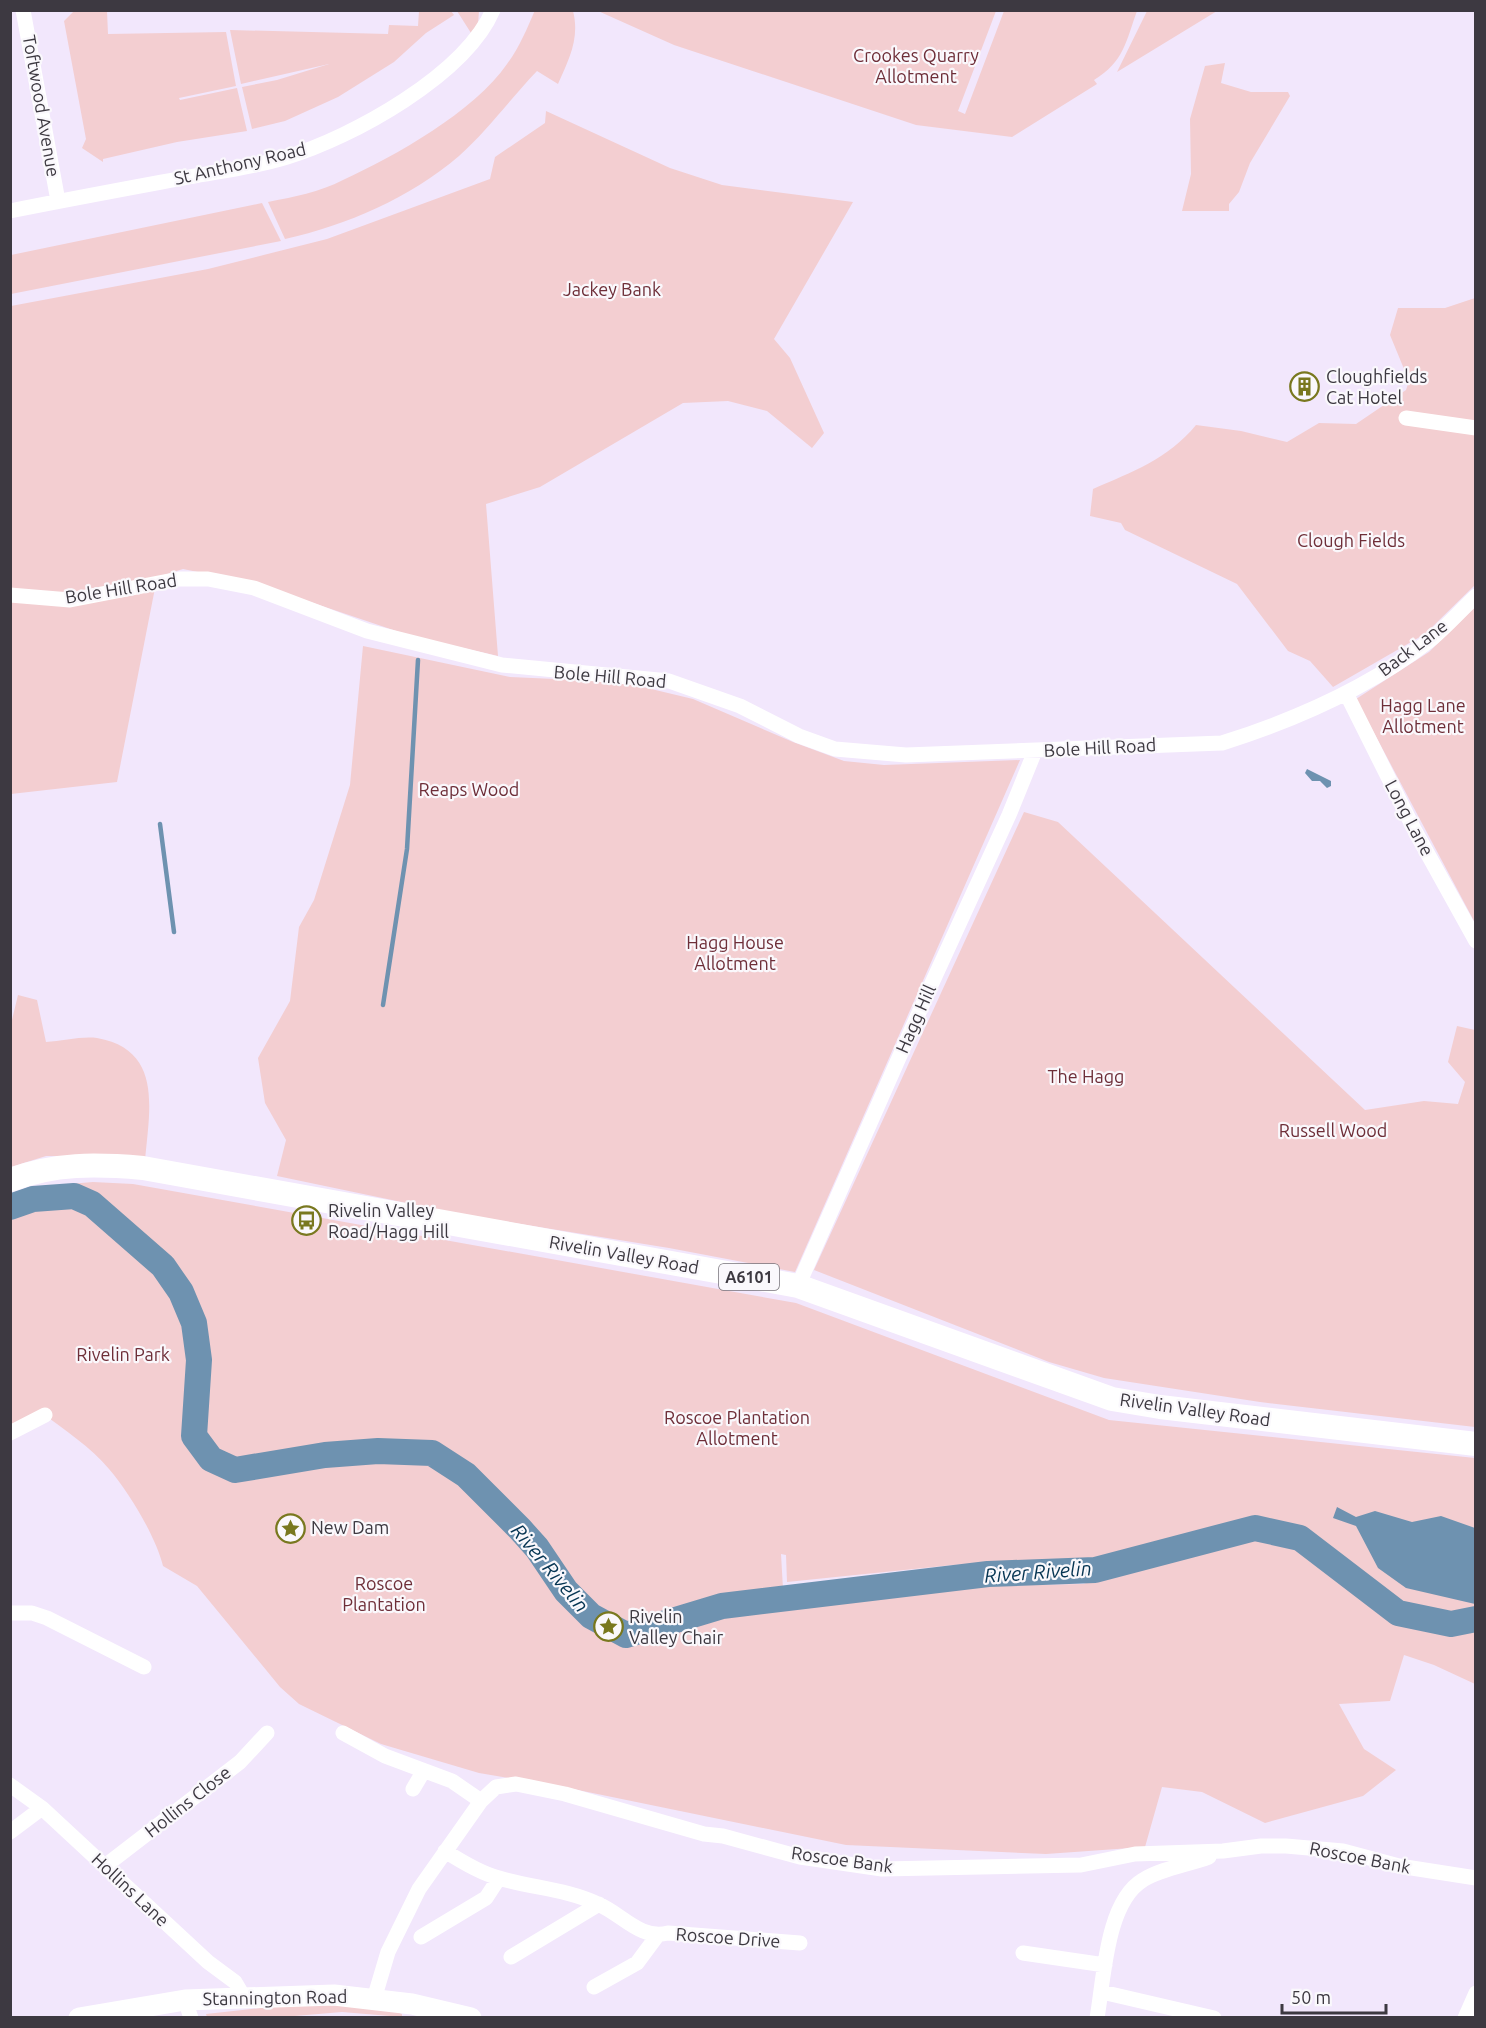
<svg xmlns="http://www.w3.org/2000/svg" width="1486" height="2028" font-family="Ubuntu,sans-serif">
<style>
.green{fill:#f3ced1}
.water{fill:#6e92b0}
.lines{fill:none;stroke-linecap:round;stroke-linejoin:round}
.stream{stroke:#6e92b0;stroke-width:4.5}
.river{stroke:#6e92b0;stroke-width:26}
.minor{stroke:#fff;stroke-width:15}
.secondary{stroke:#fff;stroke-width:21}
.primary{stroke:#fff;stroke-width:24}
.labels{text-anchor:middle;stroke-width:4.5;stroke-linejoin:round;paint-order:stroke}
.shield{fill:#faf8fc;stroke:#767279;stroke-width:1.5}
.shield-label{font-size:16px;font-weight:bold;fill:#3d3941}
.park-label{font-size:18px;fill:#6e2e38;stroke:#faf8fc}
.street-label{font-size:18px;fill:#3d3941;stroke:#faf8fc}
.poi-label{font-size:18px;fill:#3d3941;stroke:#faf8fc;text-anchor:start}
.water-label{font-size:20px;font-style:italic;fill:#053452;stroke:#faf8fc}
</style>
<rect width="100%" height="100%" fill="#f2e7fc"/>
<path class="green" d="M535,10L573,11C580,38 569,59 558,84L537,71C511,98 487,131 459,156C410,198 347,225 285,239L268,202C293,197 320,192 343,180C395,156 474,112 507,64C519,48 527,29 535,10Z
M107,11L108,34L226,32L236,86L179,98L180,100L237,88L247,131L177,142L103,159V162L82,148L86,139L64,21L74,11Z
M419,11H451L454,15L426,33L394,62L338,97L285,121L252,129L242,87L277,80L329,64L241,84L230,30L388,34L389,25L418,26Z
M457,11H479L478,24L471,33Z
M598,11H996L958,111L965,114L1004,11H1137C1126,41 1124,62 1094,80L1097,84L1012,137L916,125L674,45Z
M1147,11V10L1217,11L1117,72Z
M1225,63L1221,83L1251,92H1288L1290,96L1250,163L1239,192L1229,204V211H1182L1191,174L1190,119L1205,66Z
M546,111L670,168L722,185L853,202L774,339L790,358L824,433L812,448L767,411L728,401L683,403L540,487L486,504L498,656L411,636L257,584L183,569L117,590L156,583L117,782L11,794V306L208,269L327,239L490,179L495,157L545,123Z
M262,203L281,241L11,294V255Z
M1475,298V585L1425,634L1333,687L1310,661L1288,651L1237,584L1125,530L1121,523L1090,516L1093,489C1132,472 1168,459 1196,425L1241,431L1287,442L1319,423L1356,424L1406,390L1409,381L1390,335L1398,308H1445Z
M1475,607V923L1356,699L1429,652Z
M363,646L510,677L622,682L693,699L793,742L844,761L884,765L1020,760L795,1272L669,1248L459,1214L277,1176L286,1140L265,1103L258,1058L290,1001L299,927L314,900L350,785Z
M1024,812L1058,822L1365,1110L1424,1101L1458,1104L1465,1082L1448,1062L1457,1026L1475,1030V1427L1260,1402L1104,1378L1049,1362L814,1270Z
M18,995L37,1000L46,1042C62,1041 82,1036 97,1038C164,1050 149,1111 145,1161L98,1156H46L11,1167V1024Z
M93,1182L133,1184L796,1303L1109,1420L1475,1458V1612L1451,1616L1398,1604L1303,1533L1267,1522L1101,1561L1014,1568V1562L953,1565L787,1582L786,1555L781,1554L783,1589L718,1598L666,1617L620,1628L591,1612L565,1581L541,1541L497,1492L466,1465L428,1445L394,1442L306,1446L264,1459L236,1460L223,1455L207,1433L205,1422L204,1390L208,1363C190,1345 203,1291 171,1267L163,1282L178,1303L187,1338V1436L208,1463L237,1475L339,1459L424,1457L461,1478L534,1553L559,1595L592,1626L623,1640L733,1613L862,1601L967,1586L1083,1584L1257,1533L1299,1543L1391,1614L1451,1629L1475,1624V1684L1434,1665L1404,1655L1390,1701L1339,1704L1364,1749L1396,1770L1363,1796L1265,1823L1202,1792L1162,1787L1145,1847L1046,1854L846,1845L573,1789L479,1773L381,1744L299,1704L280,1687L197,1586L163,1566C156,1537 129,1492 109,1469C91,1447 63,1429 41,1412L11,1428V1196L46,1186Z
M306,2003L387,2007L402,2014V2017L342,2012L271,2018L207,2017L206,2014Z"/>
<path class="water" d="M1307,769L1331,781V786L1327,788L1320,781H1312L1305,773Z
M1337,1507L1356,1517L1375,1511L1412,1522L1441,1516L1475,1528V1604L1406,1588L1378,1568L1356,1526L1333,1518Z"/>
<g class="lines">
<path class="stream" d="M160,824L174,932
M383,1005L407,849L418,660"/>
<path class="river" d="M10,1207L33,1199L74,1196L92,1204L163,1266L181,1292L194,1323L199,1360L194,1436L211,1459L235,1470L325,1455L378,1451L432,1453L466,1475L520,1529L537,1548L566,1591L591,1616L626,1635L722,1606L988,1574L1095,1570L1255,1528L1300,1538L1398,1613L1451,1624L1476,1619"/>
<path class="minor" d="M23,10L58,201
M10,211C70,199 130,188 189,177C221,171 255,167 287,157C353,137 465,75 493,10
M1406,418L1476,428
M10,595L70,600L179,579H208L254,588L367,631L502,665L669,681L740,706L799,736L835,749L906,755L1222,743C1295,720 1368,688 1429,641C1445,628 1460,611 1476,596
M1346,693L1415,831L1476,941
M798,1286L932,983L1009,815L1035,751
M10,1433L45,1415
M10,1613H32L47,1618L144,1667
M343,1733L385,1756L452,1781L481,1801
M10,1785L42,1808L208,1962L235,1982L245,1999
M413,1789L423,1772
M10,1832L42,1808
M445,1851C462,1862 480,1873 499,1878C532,1888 566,1889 598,1904C622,1914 640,1940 668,1933L800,1943
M105,1866L240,1762L267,1733
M421,1937L486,1898L499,1878
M1023,1953L1105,1965
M511,1957L599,1904
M594,1987L637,1963L657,1936
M1102,1992L1214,2018
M374,1999L388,1952L419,1889L481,1801L496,1787L516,1784L565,1794L704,1834L723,1836L800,1857L882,1869L1081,1865L1135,1854L1223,1851L1261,1846H1286L1343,1851L1399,1866L1476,1878
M185,2000L191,2018
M1097,2018C1104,1979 1106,1902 1143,1880C1162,1868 1188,1865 1209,1857
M1465,2018L1476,1993"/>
<path class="secondary" d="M79,2018L185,2000L334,1995L412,2004L471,2018"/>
<path class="primary" d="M10,1180C55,1163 96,1164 143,1168L738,1275L798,1286L1112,1399L1160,1407L1476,1444"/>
</g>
<defs>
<symbol id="building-ring" viewBox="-11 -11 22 22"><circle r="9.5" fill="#faf8fc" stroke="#79781f" stroke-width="1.5"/><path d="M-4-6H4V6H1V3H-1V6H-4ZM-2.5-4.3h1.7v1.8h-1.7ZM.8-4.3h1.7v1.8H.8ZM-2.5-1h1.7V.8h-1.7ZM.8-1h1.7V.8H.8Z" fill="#79781f"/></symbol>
<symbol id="bus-ring" viewBox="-11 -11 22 22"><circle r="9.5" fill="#faf8fc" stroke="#79781f" stroke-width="1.5"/><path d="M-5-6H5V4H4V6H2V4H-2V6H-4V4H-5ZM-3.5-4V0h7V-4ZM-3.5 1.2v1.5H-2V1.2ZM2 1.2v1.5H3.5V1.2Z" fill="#79781f"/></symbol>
<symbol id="sight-ring" viewBox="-11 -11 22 22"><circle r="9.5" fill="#faf8fc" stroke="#79781f" stroke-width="1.5"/><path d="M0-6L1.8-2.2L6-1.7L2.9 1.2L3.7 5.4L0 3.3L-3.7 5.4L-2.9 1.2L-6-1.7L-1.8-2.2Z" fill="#79781f"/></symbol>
</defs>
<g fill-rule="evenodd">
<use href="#building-ring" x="1288" y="370" width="33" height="33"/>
<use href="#bus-ring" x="290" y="1204" width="33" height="33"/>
<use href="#sight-ring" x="274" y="1512" width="33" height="33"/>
<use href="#sight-ring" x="592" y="1610" width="33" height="33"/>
</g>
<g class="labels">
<rect class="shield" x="719" y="1264" width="60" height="26" rx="4.5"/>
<g class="shield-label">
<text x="749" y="1283">A6101</text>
</g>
<g class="park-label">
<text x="916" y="62">Crookes Quarry<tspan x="916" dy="21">Allotment</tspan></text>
<text x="612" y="296">Jackey Bank</text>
<text x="1351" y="547">Clough Fields</text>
<text x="1423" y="712">Hagg Lane<tspan x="1423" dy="21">Allotment</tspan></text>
<text x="469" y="796">Reaps Wood</text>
<text x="735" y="949">Hagg House<tspan x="735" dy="21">Allotment</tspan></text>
<text x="1086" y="1083">The Hagg</text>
<text x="1333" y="1137">Russell Wood</text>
<text x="123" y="1361">Rivelin Park</text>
<text x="737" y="1424">Roscoe Plantation<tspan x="737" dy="21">Allotment</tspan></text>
<text x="384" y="1590">Roscoe<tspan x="384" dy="21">Plantation</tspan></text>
</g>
<g class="street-label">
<text transform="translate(41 106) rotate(80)" y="6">Toftwood Avenue</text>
<text transform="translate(240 164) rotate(-13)" y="6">St Anthony Road</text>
<text transform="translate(121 589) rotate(-9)" y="6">Bole Hill Road</text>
<text transform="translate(1413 648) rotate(-37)" y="6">Back Lane</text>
<text transform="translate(610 677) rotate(5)" y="6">Bole Hill Road</text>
<text transform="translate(1100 748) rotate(-3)" y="6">Bole Hill Road</text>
<text transform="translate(1409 818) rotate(62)" y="6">Long Lane</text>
<text transform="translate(916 1019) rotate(-66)" y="6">Hagg Hill</text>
<text transform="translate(624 1255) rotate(10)" y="6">Rivelin Valley Road</text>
<text transform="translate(1195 1410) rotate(8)" y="6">Rivelin Valley Road</text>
<text transform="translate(188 1802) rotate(-38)" y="6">Hollins Close</text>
<text transform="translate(1360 1858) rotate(11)" y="6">Roscoe Bank</text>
<text transform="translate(842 1860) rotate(8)" y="6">Roscoe Bank</text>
<text transform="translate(130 1890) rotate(43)" y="6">Hollins Lane</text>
<text transform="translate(728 1938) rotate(4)" y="6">Roscoe Drive</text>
<text transform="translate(275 1998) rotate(-1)" y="6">Stannington Road</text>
</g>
<g class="poi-label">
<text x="1326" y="383">Cloughfields<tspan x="1326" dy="21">Cat Hotel</tspan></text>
<text x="328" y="1217">Rivelin Valley<tspan x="328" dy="21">Road/Hagg Hill</tspan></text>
<text x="311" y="1534">New Dam</text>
<text x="629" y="1623">Rivelin<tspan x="629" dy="21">Valley Chair</tspan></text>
</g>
<g class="water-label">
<text transform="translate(550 1568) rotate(50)" y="7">River Rivelin</text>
<text transform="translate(1038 1572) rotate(-4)" y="7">River Rivelin</text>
</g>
</g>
<rect width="1486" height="2028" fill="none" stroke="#3d3941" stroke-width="24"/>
<path d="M1282 2004v9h104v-9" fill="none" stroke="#3d3941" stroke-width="3"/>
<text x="1291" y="2004" font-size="18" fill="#3d3941" stroke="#faf8fc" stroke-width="4.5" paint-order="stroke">50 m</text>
</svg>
